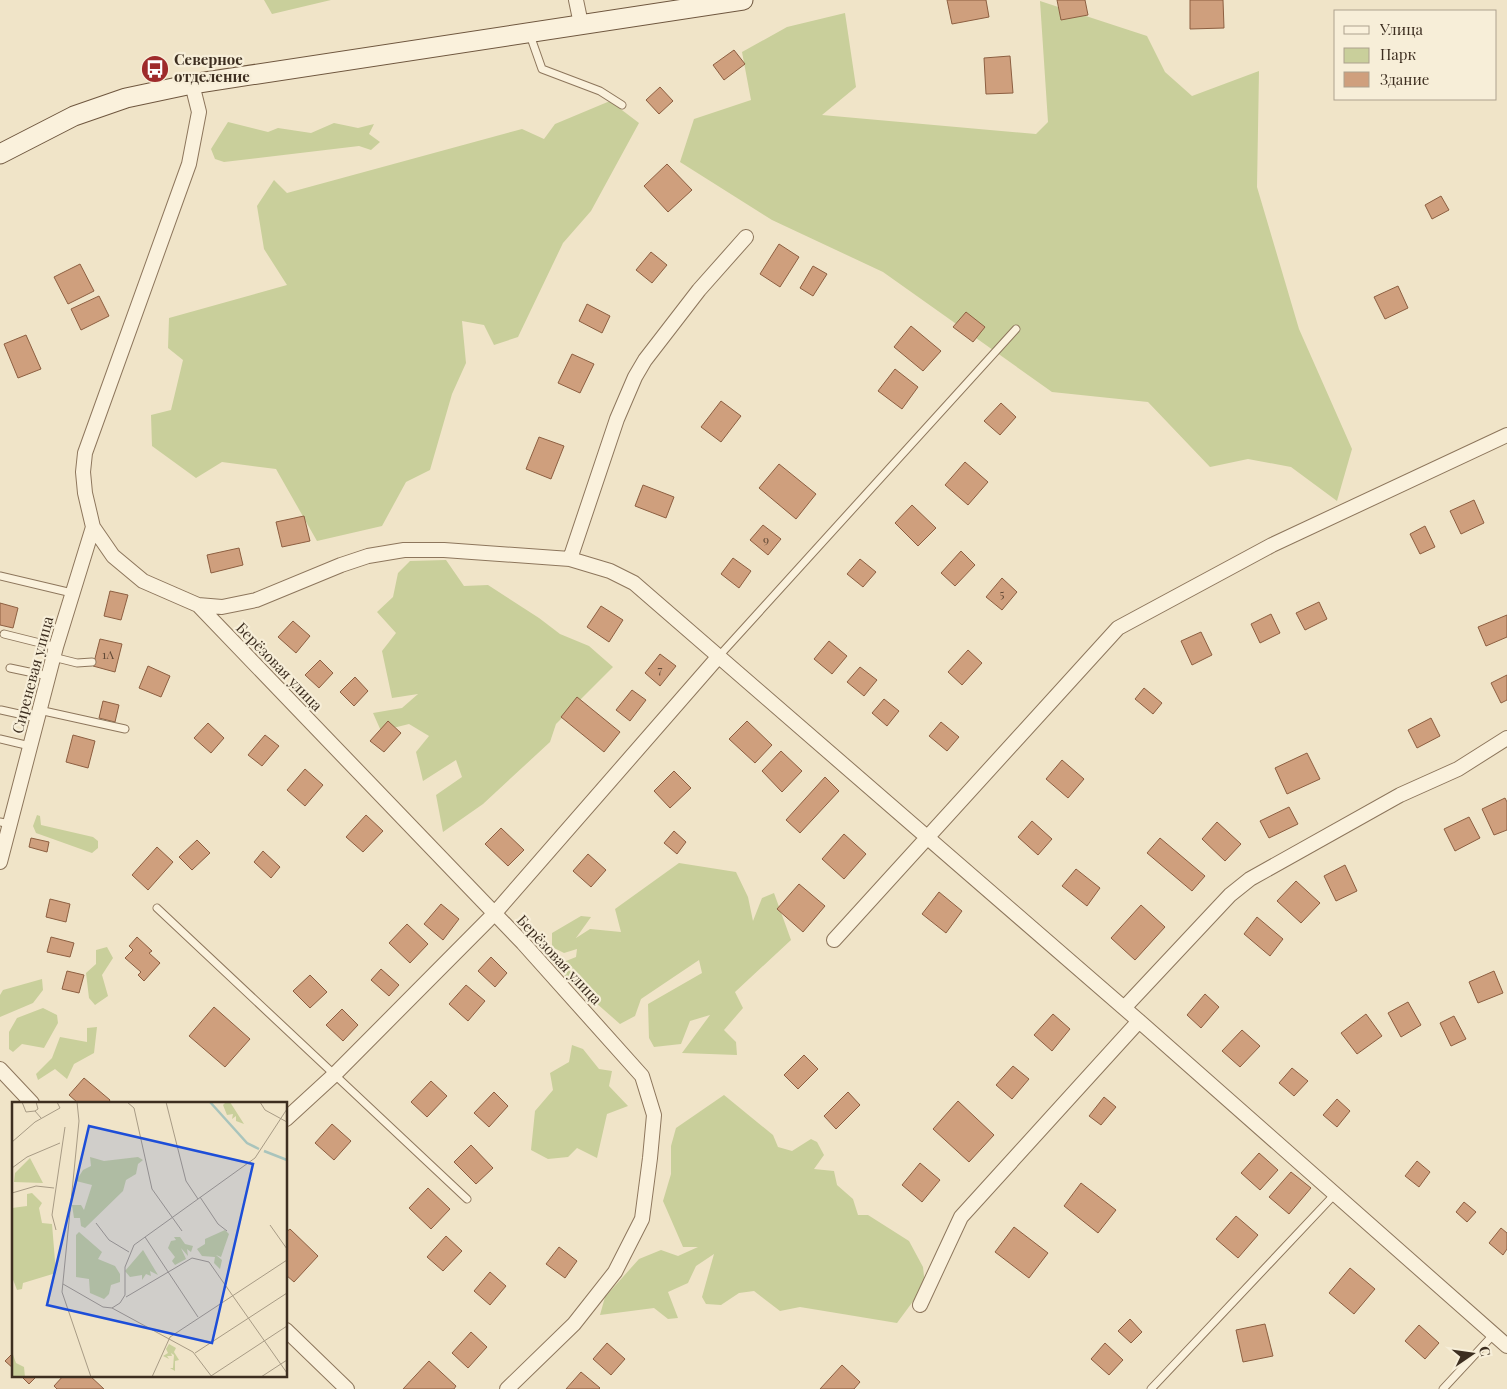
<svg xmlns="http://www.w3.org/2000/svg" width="1507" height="1389" font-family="'Playfair Display',serif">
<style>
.green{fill:#c9cf9b}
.building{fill:#cf9f7d;stroke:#8d5f41}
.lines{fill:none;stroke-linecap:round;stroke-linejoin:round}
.lane-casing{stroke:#8d765c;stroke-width:9}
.street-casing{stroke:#8d765c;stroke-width:16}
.secondary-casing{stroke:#6f573f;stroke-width:21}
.lane{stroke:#faf1dc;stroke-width:7}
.street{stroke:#faf1dc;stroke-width:14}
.secondary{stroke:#faf1dc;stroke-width:19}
.labels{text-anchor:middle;stroke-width:4.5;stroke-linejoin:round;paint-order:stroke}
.number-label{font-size:12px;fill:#624a37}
.poi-label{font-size:15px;font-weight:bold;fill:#3d2e20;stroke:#f7eed8;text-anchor:start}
.street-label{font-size:15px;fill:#3d2e20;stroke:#f7eed8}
.inset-river{fill:none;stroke:#a9c4bc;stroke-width:2.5}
.inset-road{fill:none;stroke:#a89b85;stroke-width:1}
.view{fill:#1d4ed8;fill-opacity:0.15;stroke:#1d4ed8;stroke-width:2.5}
.inset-edge{fill:none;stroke:#3d2e20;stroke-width:2.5}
</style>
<rect width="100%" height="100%" fill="#f0e4c8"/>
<path class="green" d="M264,0H331L272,14Z
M1040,1L1147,36L1165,72L1192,96L1259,71L1257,187L1299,329L1352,449L1337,501L1291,467L1248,459L1210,467L1148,402L1052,392L883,272L772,220L680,162L694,119L751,100L742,52L787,27L845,13L856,87L822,115L1036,134L1048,122Z
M610,101L639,123L591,211L563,243L518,337L494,345L484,325L462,321L466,363L452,394L430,470L406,482L382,526L317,541L276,469L222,462L196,478L152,446L151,415L171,410L183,360L168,348L169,318L287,285L264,249L257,206L274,180L287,193L522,129L544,139L555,124Z
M228,122L268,132L278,128L311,133L334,123L358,128L374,124L369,134L380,142L371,150L359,146L224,162L215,159L211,149Z
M446,560L464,586L488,585L539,618L560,634L589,646L613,667L556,724L550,742L483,804L443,832L436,795L462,777L456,760L423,781L416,752L429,736L409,724L381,731L373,713L402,708L418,694L392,698L382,651L396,633L377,612L393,597L398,573L410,561Z
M37,815L40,816L41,825L93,837L98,841V848L92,853L36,833L33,826Z
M679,863L736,872L748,897L753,921L762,898L774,893L791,940L735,992L743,1008L724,1030L736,1042L737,1055L682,1053L710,1015L690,1021L681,1044L654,1047L649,1038L648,1004L702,973L699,960L641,999L635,1016L620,1024L562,973L561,963L576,957L577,949L564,953L552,947V933L581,916L591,917L576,938L590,929L621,932L615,909Z
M107,947L113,958L102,975L108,996L95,1005L89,998L86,973L96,964V950Z
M42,979L43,990L33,1003L0,1017V995L3,990Z
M43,1008L57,1015L58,1023L44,1048L22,1044L13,1052L9,1049V1032L17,1018Z
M97,1027L94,1053L74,1064L67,1079L55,1069L38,1080L36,1074L52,1058L60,1037L87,1042V1028Z
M572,1045L583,1049L599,1069L612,1071L609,1086L628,1106L607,1114L597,1158L577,1148L568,1157L548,1159L531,1150L535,1111L553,1090L550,1073L569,1062Z
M724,1095L773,1135L778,1147L792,1151L811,1139L817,1142L824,1155L814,1169L834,1171L837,1185L853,1199L858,1215H868L909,1241L923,1267L925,1285L897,1323L800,1307L780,1311L754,1291L739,1293L721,1305L706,1304L702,1297L714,1254L696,1266L688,1283L668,1292L678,1318L668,1319L654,1308L600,1315L605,1297L639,1259L661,1250L678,1256L698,1247H683L663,1201L671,1174V1146L676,1128Z"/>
<path class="building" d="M947,0H986L989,17L952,24Z
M1057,0H1085L1088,15L1061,20Z
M1190,0H1223L1224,28L1190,29Z
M734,50L745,64L724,80L713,65Z
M1010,56L1013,93L986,94L984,58Z
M660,87L673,101L659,114L646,100Z
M667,164L692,190L668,212L644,186Z
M1441,196L1449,210L1432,219L1425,205Z
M779,244L799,257L780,287L760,274Z
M651,252L667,265L652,283L636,270Z
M80,264L94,291L68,304L54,277Z
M813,266L827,274L813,296L800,288Z
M1398,286L1408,308L1385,319L1374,297Z
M99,296L109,316L81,330L71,309Z
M587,304L610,316L602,333L579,321Z
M966,312L985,327L973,342L953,327Z
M911,326L941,351L923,371L894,347Z
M26,335L41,369L18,378L4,344Z
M572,354L594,364L580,393L558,383Z
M895,369L918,387L902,409L878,391Z
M721,401L741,416L721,442L701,427Z
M1001,403L1016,417L1000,435L984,421Z
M539,437L564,446L551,479L526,469Z
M965,462L988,482L968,505L945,485Z
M779,464L816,494L796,519L759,488Z
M643,485L674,497L666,518L635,506Z
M1474,500L1484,523L1461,534L1450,511Z
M912,505L936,528L918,546L895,523Z
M304,516L310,541L282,547L276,522Z
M763,525L781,539L768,555L750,540Z
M1425,526L1435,547L1420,554L1410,534Z
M239,548L243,565L211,573L207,555Z
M961,551L975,565L955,586L941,573Z
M733,558L751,571L739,588L721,574Z
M860,559L876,572L863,587L847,574Z
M1002,578L1017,592L1002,610L986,597Z
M110,591L128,595L121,620L104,616Z
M1319,602L1327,619L1305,630L1296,613Z
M0,603L18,608L13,628L0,625Z
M601,606L623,620L609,642L587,627Z
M1271,614L1280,633L1260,643L1251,624Z
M1507,615V637L1486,646L1478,627Z
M293,621L310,636L296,653L278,637Z
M1201,632L1212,655L1192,665L1181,641Z
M100,639L122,644L115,672L93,666Z
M829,641L847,656L832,674L814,659Z
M968,650L982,663L962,685L948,672Z
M660,654L676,666L660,686L645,673Z
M320,660L333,673L319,688L305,675Z
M148,666L170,676L161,697L139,688Z
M860,667L877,680L864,696L847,682Z
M1507,675V700L1501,703L1491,683Z
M355,677L368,691L354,706L340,692Z
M1144,688L1162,703L1153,714L1135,699Z
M632,690L646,700L630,721L616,710Z
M577,697L620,732L604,752L561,717Z
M884,699L899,711L887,726L872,713Z
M103,701L119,705L115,722L99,718Z
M1431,718L1440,736L1417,748L1408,730Z
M388,721L401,733L384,752L370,741Z
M747,721L772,745L755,763L729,739Z
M941,722L959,737L947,751L929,736Z
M208,723L224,738L211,753L194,738Z
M73,735L95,741L88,768L66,762Z
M265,735L279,746L262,766L248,755Z
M781,751L802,771L782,792L762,771Z
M1307,753L1320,779L1287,794L1275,768Z
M1062,760L1084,779L1068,798L1046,779Z
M305,769L323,785L305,806L287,790Z
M674,771L691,788L670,808L654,791Z
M825,777L839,791L800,833L786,820Z
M1505,798L1507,802V830L1494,835L1482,809Z
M1289,807L1298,824L1269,838L1260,821Z
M366,815L383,831L363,852L346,837Z
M1469,817L1480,838L1455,851L1444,829Z
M1032,821L1052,839L1038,855L1018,837Z
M1217,822L1241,844L1225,861L1202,839Z
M501,828L524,850L508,866L485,844Z
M674,831L686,842L677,854L664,843Z
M844,834L866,854L844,879L822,859Z
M31,838L49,842L47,852L29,847Z
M1160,838L1205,876L1192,891L1147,853Z
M197,840L210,853L192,870L179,857Z
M157,847L173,862L148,890L132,875Z
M263,851L280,867L271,878L254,862Z
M588,854L606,870L591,887L573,871Z
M1345,865L1357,891L1336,901L1324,876Z
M1076,869L1100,888L1087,906L1062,886Z
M1296,881L1320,903L1301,923L1277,901Z
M799,884L825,906L803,932L777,909Z
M939,892L962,911L946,933L922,914Z
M50,899L70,904L66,922L46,917Z
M441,904L459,919L443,940L424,924Z
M1141,905L1165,927L1135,960L1111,938Z
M1257,917L1283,939L1270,956L1244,934Z
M407,924L428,944L410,963L389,943Z
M51,937L74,943L70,957L47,952Z
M137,937L152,951L149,953L160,963L144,981L138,975L141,972L125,958L133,950L129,946Z
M491,957L507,973L495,987L478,971Z
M381,969L399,985L389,996L371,980Z
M67,971L84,975L79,993L62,989Z
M1494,971L1503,993L1478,1003L1469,982Z
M310,975L327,992L310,1008L293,991Z
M466,985L485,1001L468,1021L449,1004Z
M1205,994L1219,1007L1201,1028L1187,1015Z
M1408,1002L1421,1025L1401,1037L1388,1013Z
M214,1007L250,1039L225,1067L189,1036Z
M342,1009L358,1025L343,1041L326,1025Z
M1053,1014L1070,1029L1052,1051L1034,1035Z
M1366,1014L1382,1036L1357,1054L1341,1033Z
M1454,1016L1466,1039L1451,1046L1440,1023Z
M1242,1030L1260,1046L1240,1067L1222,1051Z
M804,1055L818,1069L798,1089L784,1075Z
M1013,1066L1029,1079L1012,1099L996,1085Z
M1292,1068L1308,1081L1294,1096L1279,1083Z
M84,1078L110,1100L108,1103H78L69,1095Z
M431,1081L447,1096L427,1117L411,1102Z
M494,1092L508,1106L489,1127L474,1113Z
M848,1092L860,1105L836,1129L824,1116Z
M1104,1097L1116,1107L1101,1125L1089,1116Z
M1337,1099L1350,1111L1337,1127L1323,1115Z
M958,1101L994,1135L969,1162L933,1129Z
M332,1124L351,1141L334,1160L315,1143Z
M471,1145L493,1168L476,1184L454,1162Z
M1259,1153L1278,1170L1260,1190L1241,1173Z
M1417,1161L1430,1172L1419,1187L1405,1176Z
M920,1163L940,1180L922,1202L902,1185Z
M1291,1172L1311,1188L1289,1214L1269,1197Z
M1081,1183L1116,1210L1098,1233L1064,1206Z
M428,1188L450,1209L431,1229L409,1208Z
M1464,1202L1476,1212L1467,1222L1456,1212Z
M1236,1216L1258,1235L1238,1258L1216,1239Z
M1014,1227L1048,1253L1029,1278L995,1252Z
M1501,1228L1507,1233V1249L1503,1255L1489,1243Z
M290,1229L318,1256L294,1282L286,1275V1232Z
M446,1236L462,1251L443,1271L427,1257Z
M559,1247L577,1261L565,1278L546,1264Z
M1350,1268L1375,1289L1354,1314L1329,1293Z
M490,1272L506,1286L490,1305L474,1291Z
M1130,1319L1142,1332L1131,1343L1118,1331Z
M1265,1324L1273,1356L1243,1362L1236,1330Z
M1419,1325L1439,1343L1425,1359L1405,1341Z
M471,1332L487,1347L468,1368L452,1353Z
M607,1343L625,1359L611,1375L593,1359Z
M1105,1343L1123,1360L1109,1375L1091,1359Z
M14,1352V1369L5,1361Z
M429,1361L456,1386L454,1389H403Z
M842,1365L860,1382L854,1389H820Z
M581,1372L600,1388L599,1389H566Z
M20,1375H38L29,1384Z
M64,1375H89L104,1389H57L54,1386Z"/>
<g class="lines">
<defs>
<path id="lane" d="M530,35L542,69L600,91L622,105
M0,576L72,593
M4,634L56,647
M719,656L1016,329
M53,657L77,663L92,662
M10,668L48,676
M1,710L37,718
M39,710L125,729
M0,739L30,746
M0,822L10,824
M157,908L467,1199
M1151,1389L1335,1194
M1443,1389L1494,1334"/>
<path id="street" d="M576,0L581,24
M192,84L199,112L189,164L85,453L83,472L85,493L93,527L113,556L143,581L198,605L222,607L256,600L341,565L368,556L404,550H444L570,559L610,571L634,583L1139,1021L1507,1346
M570,559L617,419L635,377L645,360L699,290L746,237
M198,605L523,943L642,1076L654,1115L650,1158L642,1219L615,1272L574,1324L507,1389
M0,862L56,647L93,527
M834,940L1118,628L1272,545L1507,435
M1124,1008L1230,895L1250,879L1400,795L1458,769L1507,738
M0,1069L32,1103
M286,1119L334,1075L494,914L719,656
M920,1305L961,1217L1139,1021
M286,1330L347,1389"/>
<path id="secondary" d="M0,154L74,116L126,98L192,84L743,0"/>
</defs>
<use href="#lane" class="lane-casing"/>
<use href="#street" class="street-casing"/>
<use href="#secondary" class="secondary-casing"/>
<use href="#lane" class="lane"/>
<use href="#street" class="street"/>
<use href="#secondary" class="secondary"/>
</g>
<defs>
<symbol id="bus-disc" viewBox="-11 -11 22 22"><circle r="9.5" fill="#9e2a2b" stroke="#f7eed8"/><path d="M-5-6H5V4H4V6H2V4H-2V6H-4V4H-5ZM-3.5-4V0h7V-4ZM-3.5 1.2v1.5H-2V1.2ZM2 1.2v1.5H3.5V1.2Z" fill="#fff"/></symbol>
</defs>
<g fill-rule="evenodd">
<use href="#bus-disc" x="139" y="53" width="32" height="32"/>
</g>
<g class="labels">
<g class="number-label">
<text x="766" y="544">9</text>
<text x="1002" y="598">5</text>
<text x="108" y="659">1А</text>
<text x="660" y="674">7</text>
</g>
<g class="poi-label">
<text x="174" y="65">Северное<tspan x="174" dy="17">отделение</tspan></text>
</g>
<g class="street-label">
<text transform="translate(279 667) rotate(46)" y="5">Берёзовая улица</text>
<text transform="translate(33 675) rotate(-75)" y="5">Сиреневая улица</text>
<text transform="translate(559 960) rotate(47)" y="5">Берёзовая улица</text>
</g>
</g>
<g transform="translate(12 1102)">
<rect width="275" height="275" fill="#f0e4c8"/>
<path d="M214,0H218L232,22L224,19V14L220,17L221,12L215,13L211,3ZM78,55L92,59L126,55L131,58L126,62L124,72L114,78L111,89L73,126L69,124L68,116H62L60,103H69L72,108L80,83L64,79L71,68L79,64ZM18,56L31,81L2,80L3,71ZM20,91L30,101L27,106L30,121L40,122L44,171L11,181L10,187L5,188L0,175V106L15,104V92ZM213,128L217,132L209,155L204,153L210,158L208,167L202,161L203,155L190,154L185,147L193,142V137ZM67,130L90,150L86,157L103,164L108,172V180L99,183L97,192L92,197L78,191L77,177L64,175V133ZM162,135H168L173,142L181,144L179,150L175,147L176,154L169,146L174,157L163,163L160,159L163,155L156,146L159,139L164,138ZM131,148L146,173L138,169L139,174L134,172L130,178V173L118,175L113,169ZM157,242L164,246L162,250L167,258L163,259V269L158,266H161L162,253L159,251L160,254H155L157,257L151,254L156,251L154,247ZM0,250L4,261L12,265L13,275H0Z" fill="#c9cf9b"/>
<path class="inset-river" d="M198,0L235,41L247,47M252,49L275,58"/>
<path class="inset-road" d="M10,0L14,10L23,9M24,0L26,7L23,9L29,16M65,0L67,19L50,190L79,275M115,0L122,6L140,87L170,129M154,0L174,79L186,97M248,0L253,8L275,20M0,40L23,20L48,6L45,0M0,66L15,55L48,41M0,91L24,84L42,86M188,95L206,122L215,129M84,121L97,138L117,150M258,123L275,147M44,128L40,113L53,25M133,135L186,215M51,182L91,205L100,206L108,201L113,193V165L122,143L243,56L275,7M114,195L180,156L197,160L275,271M100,206L181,250L200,275M183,251L275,191M199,274L275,224M140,275L158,235L275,158M249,275L275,258"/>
<path class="view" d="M77,24L241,62L200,241L35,203Z"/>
<rect width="275" height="275" class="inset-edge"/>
</g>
<rect x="1334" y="10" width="162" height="90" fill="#f7eed8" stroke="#ada18e"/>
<rect x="1344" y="26" width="25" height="8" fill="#faf1dc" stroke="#ada18e"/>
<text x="1380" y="35" font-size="15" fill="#3d2e20">Улица</text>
<rect x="1344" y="48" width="25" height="15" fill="#c9cf9b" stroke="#ada18e"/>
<text x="1380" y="60" font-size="15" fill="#3d2e20">Парк</text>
<rect x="1344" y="72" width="25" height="15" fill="#cf9f7d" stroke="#ada18e"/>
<text x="1380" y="85" font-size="15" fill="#3d2e20">Здание</text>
<g transform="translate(1472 1354) rotate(77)" stroke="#f7eed8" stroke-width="4" paint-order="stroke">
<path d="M0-4L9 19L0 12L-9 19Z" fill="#3d2e20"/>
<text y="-8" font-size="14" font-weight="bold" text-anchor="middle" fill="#3d2e20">С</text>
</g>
</svg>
